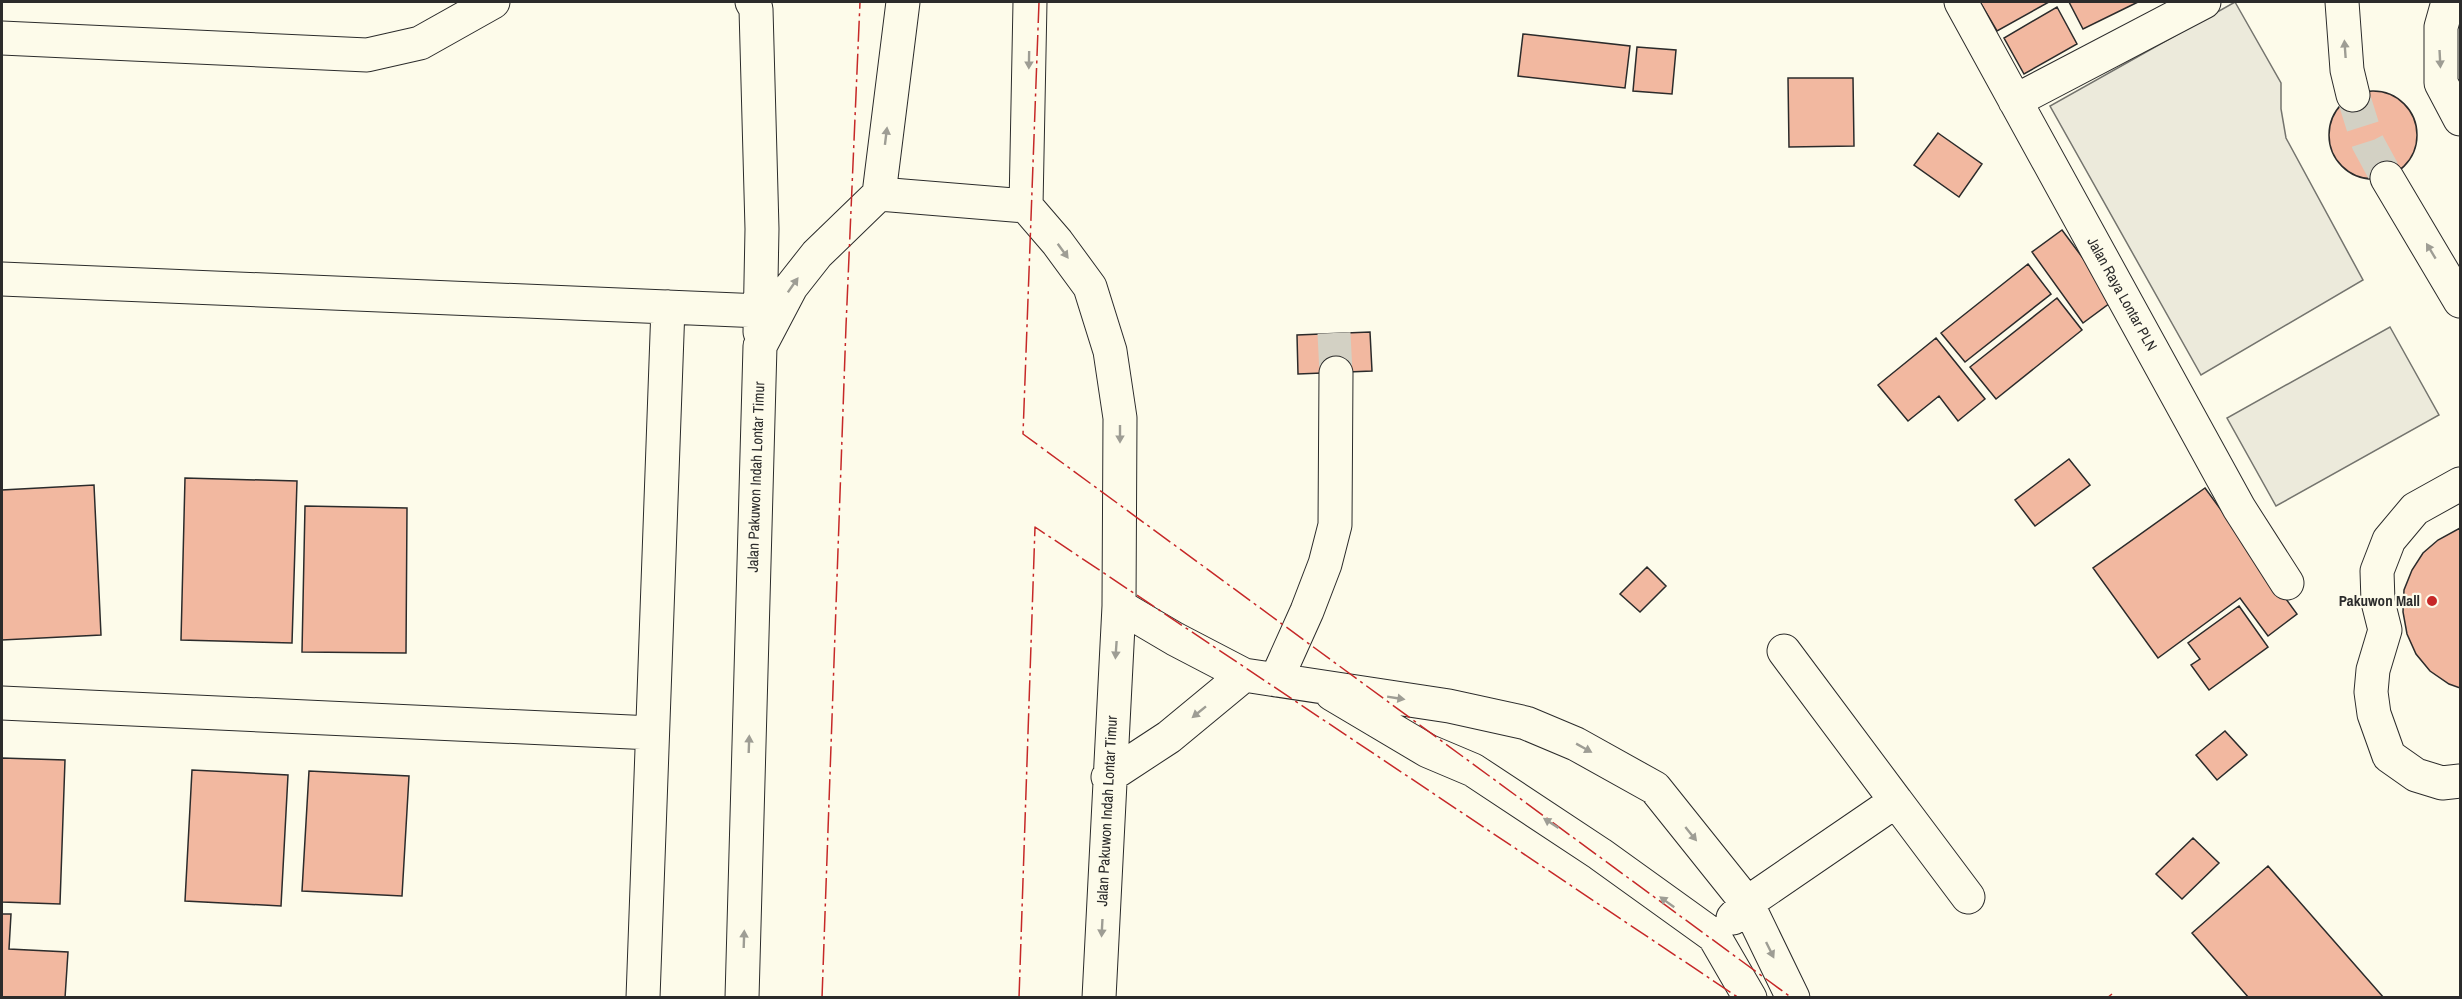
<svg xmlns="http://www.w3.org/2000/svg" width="2462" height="999" font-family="'Archivo Narrow',sans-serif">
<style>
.parking{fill:#eceadb;stroke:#74746e;stroke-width:1.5}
.building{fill:#f2b8a0;stroke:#2b2b2b;stroke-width:1.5}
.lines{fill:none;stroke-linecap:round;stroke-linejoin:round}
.minor-tunnel{stroke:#d3d1c4;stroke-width:33;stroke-dasharray:33 16;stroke-linecap:butt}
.minor-casing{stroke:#2b2b2b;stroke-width:35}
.minor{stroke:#fdfbea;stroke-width:33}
.power{stroke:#c62828;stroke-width:1.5;stroke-dasharray:21 4.5 3 4.5;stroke-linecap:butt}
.oneway{fill:#9e9d94}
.poi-dot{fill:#c62828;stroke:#fdfbea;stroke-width:2}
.labels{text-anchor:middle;stroke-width:4.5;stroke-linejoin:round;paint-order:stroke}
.street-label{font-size:15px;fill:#2b2b2b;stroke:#fdfbea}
.poi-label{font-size:15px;font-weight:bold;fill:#2b2b2b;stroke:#fdfbea;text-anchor:end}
</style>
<rect width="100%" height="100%" fill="#fdfbea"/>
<path class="parking" d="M2235,2L2281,83V109L2286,138L2363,280L2201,375L2050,106Z
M2390,327L2439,415L2276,506L2227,418Z"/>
<path class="building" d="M1980,2H2049L1997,31Z
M2069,2H2138L2083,29Z
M2057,7L2077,44L2024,74L2004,38Z
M1523,34L1630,46L1625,88L1518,76Z
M1637,47L1676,50L1672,94L1633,91Z
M1788,78H1853L1854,146L1789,147Z
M2329 135a44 44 0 1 1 88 0a44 44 0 1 1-88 0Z
M1938,133L1982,164L1959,197L1914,165Z
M2062,230L2114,300L2083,323L2032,252Z
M2028,264L2051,294L1965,362L1941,333Z
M2057,298L2082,330L1996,399L1970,367Z
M1370,332L1372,371L1298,374L1297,335Z
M1936,338L1985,399L1958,421L1939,396L1908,421L1878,385Z
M2069,459L2090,485L2035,526L2015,500Z
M185,478L297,481L292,643L181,640Z
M94,485L101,635L2,640V490Z
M2205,488L2297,614L2268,636L2240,598L2158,658L2093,568Z
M305,506L407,508L406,653L302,652Z
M2460,528V688L2449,684L2430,671L2416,654L2407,634L2403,612L2404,590L2412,570L2423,553L2438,540Z
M1647,567L1666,586L1640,612L1620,594Z
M2239,606L2268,647L2209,690L2191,665L2200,659L2188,643Z
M2225,731L2247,755L2217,780L2196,755Z
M2,758L65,760L60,904L2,902Z
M192,770L288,775L281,906L185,901Z
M309,771L409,776L402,896L302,891Z
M2193,838L2219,863L2182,899L2156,874Z
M2268,866L2384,998H2249L2192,933Z
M2,914H11L9,949L68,952L65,998H2Z"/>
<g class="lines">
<path class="minor-tunnel" d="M2353,95L2368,143L2387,178
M1334,333L1336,373"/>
<defs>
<path id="minor" d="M752,2L756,9L762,229L760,332
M1030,2L1026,206L1057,242L1090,287L1110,351L1120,418L1119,606L1099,998
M1961,2L2239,508L2287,583
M2342,2L2347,70L2353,95
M2448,2L2441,27V83L2460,119
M2,38L367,55L420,43L493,2
M2015,101L2204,2
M2387,178L2460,301
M879,194L1026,206
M2,279L761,311
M2460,484L2415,509L2389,540L2377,571L2378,602L2385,630L2373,670L2371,692L2374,714L2389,756L2416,775L2442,783L2460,781
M1119,606L1175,639L1244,675L1449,706L1526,723L1576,744L1655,788L1747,903L1793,998
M1276,680L1307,611L1325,564L1335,525L1336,373
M1332,694L1428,751L1473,770L1600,854L1714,936L1750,998
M2,703L652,733
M1108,777L1169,737L1244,675
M1896,801L1968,897
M1733,918L1747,903L1896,801L1784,651
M643,998L668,307
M742,998L760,346L791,287L817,254L879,194L903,2"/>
</defs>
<use href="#minor" class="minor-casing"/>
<use href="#minor" class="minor"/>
<path class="power" d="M1039,2L1023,434L1792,998
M822,998L846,326L860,2
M1019,998L1035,527L1739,998
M2107,998L2112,994"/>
</g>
<defs><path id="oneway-solid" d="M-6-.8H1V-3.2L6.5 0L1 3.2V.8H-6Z" transform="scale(1.5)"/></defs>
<g class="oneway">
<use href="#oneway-solid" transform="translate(2345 49) rotate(-94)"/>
<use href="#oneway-solid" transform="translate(2440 59) rotate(87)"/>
<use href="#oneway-solid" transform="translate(1029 60) rotate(91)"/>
<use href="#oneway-solid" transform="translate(886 136) rotate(-83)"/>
<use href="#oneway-solid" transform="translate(1063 251) rotate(54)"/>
<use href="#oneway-solid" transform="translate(2431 251) rotate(-121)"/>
<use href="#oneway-solid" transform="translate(793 285) rotate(-55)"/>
<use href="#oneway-solid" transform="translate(1120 434) rotate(90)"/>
<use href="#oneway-solid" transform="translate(1116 650) rotate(94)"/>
<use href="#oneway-solid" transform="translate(1396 698) rotate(9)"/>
<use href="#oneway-solid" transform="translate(1199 712) rotate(141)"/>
<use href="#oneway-solid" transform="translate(749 744) rotate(-88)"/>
<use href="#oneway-solid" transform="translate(1584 748) rotate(29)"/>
<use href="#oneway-solid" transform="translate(1551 823) rotate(-147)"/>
<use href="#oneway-solid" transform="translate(1691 834) rotate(51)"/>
<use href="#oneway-solid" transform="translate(1667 902) rotate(-144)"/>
<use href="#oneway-solid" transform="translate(1102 928) rotate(93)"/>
<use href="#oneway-solid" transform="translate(744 939) rotate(-88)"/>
<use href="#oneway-solid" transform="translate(1770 950) rotate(64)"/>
</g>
<circle class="poi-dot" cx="2432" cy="601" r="6"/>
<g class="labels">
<g class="street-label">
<text transform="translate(2122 294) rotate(61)" y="5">Jalan Raya Lontar PLN</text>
<text transform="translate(756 477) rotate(-88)" y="5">Jalan Pakuwon Indah Lontar Timur</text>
<text transform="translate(1107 811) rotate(-87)" y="5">Jalan Pakuwon Indah Lontar Timur</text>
</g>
<g class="poi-label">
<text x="2420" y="606">Pakuwon Mall</text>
</g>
</g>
<rect width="2462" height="999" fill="none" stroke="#2b2b2b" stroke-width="6"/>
</svg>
